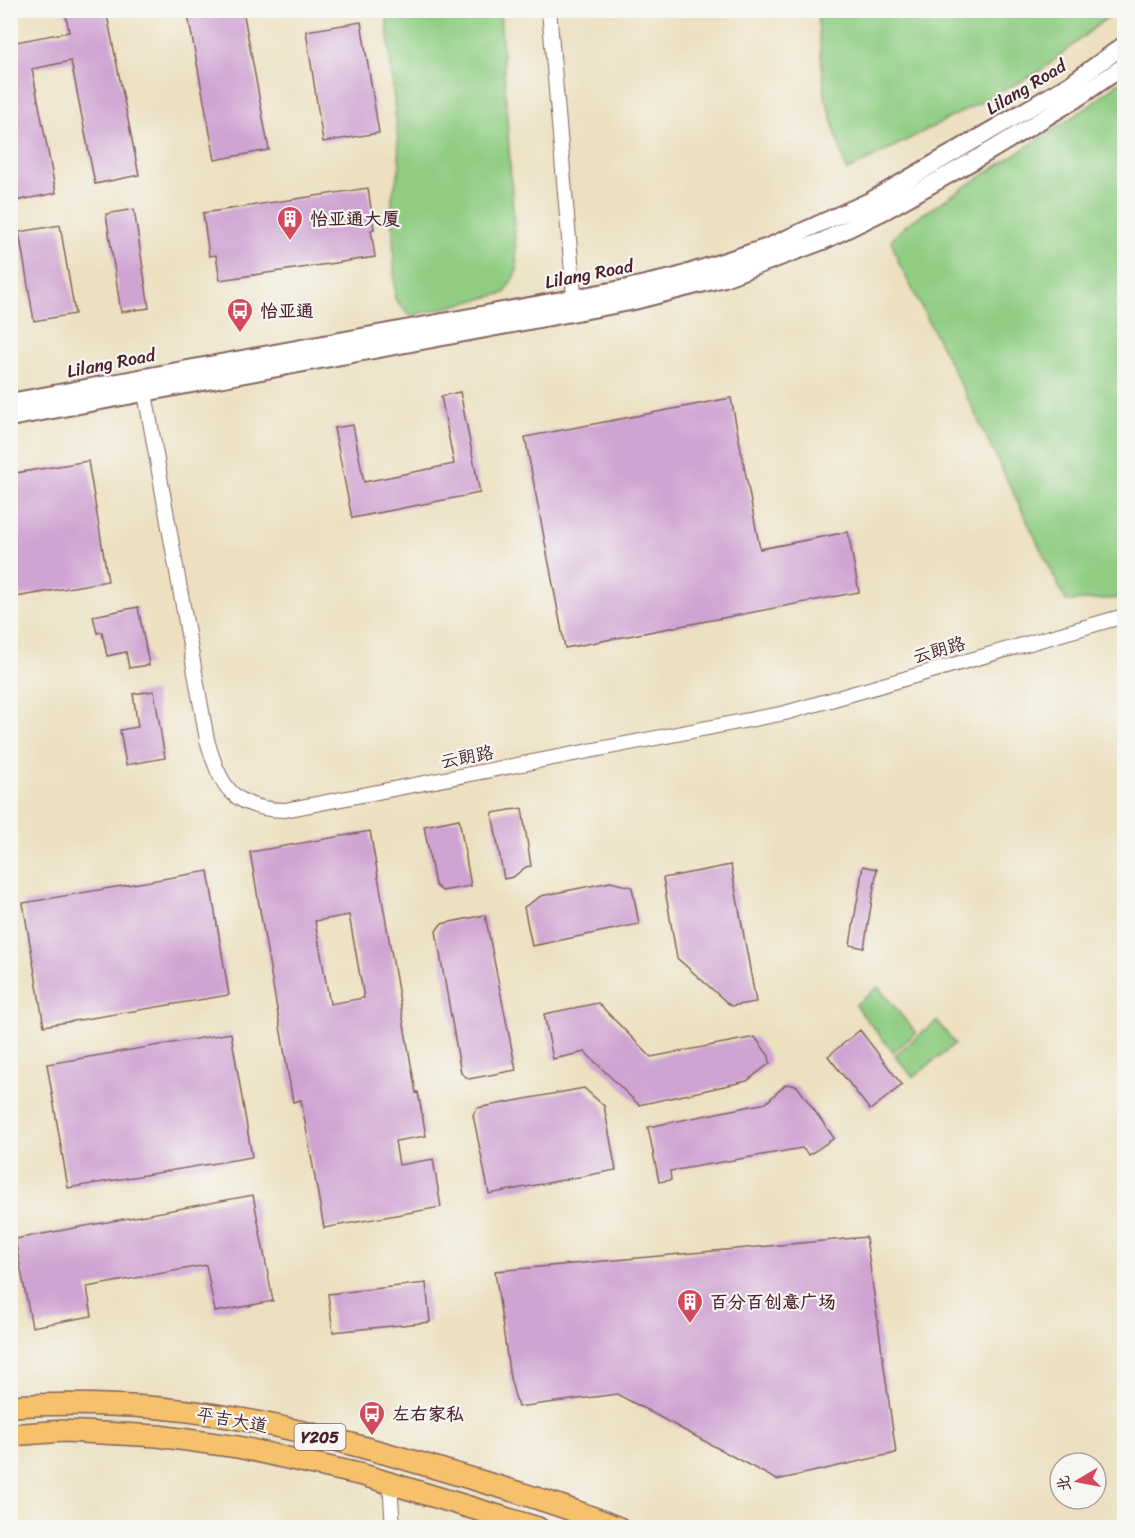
<svg xmlns="http://www.w3.org/2000/svg" width="1135" height="1538" font-family="Sriracha,'LXGW WenKai TC',sans-serif">
<style>
.green{fill:#90cd83;stroke:#6d7657;stroke-width:1.5}
.building{fill:#cfa3d2;fill-rule:evenodd}
.lines{fill:none;stroke-linecap:round;stroke-linejoin:round}
.minor-casing{stroke:#83635f;stroke-width:16}
.tertiary-casing{stroke:#83635f;stroke-width:20}
.primary-casing{stroke:#83635f;stroke-width:24}
.minor{stroke:#fff;stroke-width:14}
.tertiary{stroke:#fff;stroke-width:16}
.primary{stroke:#f5c16b;stroke-width:21}
.labels{text-anchor:middle;stroke-width:4.5;stroke-linejoin:round;paint-order:stroke}
.shield{fill:#f6f6f2;stroke:#7e6067;stroke-width:1.5}
.shield-label{font-size:16px;font-weight:bold;fill:#4a1f2b}
.street-label{font-size:18px;fill:#4a1f2b;stroke:#f6f6f2}
.poi-label{font-size:18px;font-weight:bold;fill:#4a1f2b;stroke:#f6f6f2;text-anchor:start}
</style>
<rect width="100%" height="100%" fill="#f6f6f2"/>
<filter id="ink" filterUnits="userSpaceOnUse"><feTurbulence type="fractalNoise" baseFrequency=".0167" numOctaves="2"/><feDisplacementMap in="SourceGraphic" scale="12" xChannelSelector="R" yChannelSelector="G"/><feConvolveMatrix kernelMatrix="1 2 1 2 8 2 1 2 1" color-interpolation-filters="sRGB"/></filter>
<filter id="wash" filterUnits="userSpaceOnUse"><feTurbulence type="fractalNoise" baseFrequency=".008" numOctaves="4" result="noise"/><feDisplacementMap in="SourceGraphic" scale="24" xChannelSelector="R" yChannelSelector="G"/><feGaussianBlur stdDeviation="1.35" result="paint"/><feColorMatrix in="noise" values="0 0 0 0 0 0 0 0 0 0 0 0 0 0 0 0 0 1.4 0 .05"/><feComposite in="paint" operator="in"/></filter>
<g filter="url(#wash)">
<rect width="100%" height="100%" fill="#ece0c0"/>
<path class="green" d="M386,11H500L517,270L505,293L410,316L395,299L392,197L400,166Z
M817,11L818,10L1115,11L1039,72L847,171L825,96Z
M1124,78V598L1066,601L962,387L898,261L891,240L906,225L1087,108Z
M878,987L916,1033L893,1052L855,1005Z
M937,1021L955,1044L913,1077L895,1055Z"/>
<g id="blocks">
<path class="building" d="M65,10H106L139,175L95,184L71,61L32,69L56,193L10,202V43L69,32Z
M187,10H243L269,150L215,160Z
M361,22L379,133L323,142L306,31Z
M368,188L374,229L371,230L375,257L220,280L216,255L209,256L203,213Z
M134,209L149,308L121,312L106,214Z
M60,225L75,314L34,321L19,232Z
M460,392L480,493L352,518L334,428L353,425L364,482L454,464L441,396Z
M731,398L760,549L848,532L859,592L565,648L525,437Z
M88,461L108,581L10,598V474Z
M138,607L149,665L129,668L126,652L107,656L102,632L97,633L93,616Z
M154,691L165,758L126,765L120,730L138,727L133,694Z
M522,808L531,866L526,867L513,877L504,879L492,813Z
M459,819L471,886L442,891L435,885L424,826Z
M370,831L416,1093L418,1092L426,1136L395,1141L399,1165L433,1159L441,1207L324,1228L301,1100L293,1102L250,852ZM349,915L364,998L330,1004L315,921Z
M731,865L756,1002L731,1006L677,958L663,878Z
M863,866L877,869L864,948L850,945Z
M208,871L229,995L44,1026L23,903Z
M610,882L632,887L639,924L532,946L524,907L541,896Z
M485,915L516,1070L469,1079L461,1073L436,931L441,924Z
M598,1003L651,1057L755,1037L769,1056L770,1063L747,1081L639,1105L585,1052L553,1059L544,1014Z
M860,1030L902,1085L870,1110L828,1056Z
M231,1033L252,1157L68,1188L47,1064Z
M786,1084L797,1086L834,1138L809,1155L802,1148L670,1171L671,1180L659,1182L648,1127L766,1103Z
M584,1088L604,1106L616,1170L489,1194L473,1115L477,1108Z
M253,1195L273,1301L215,1312L206,1265L87,1287L92,1316L32,1327L15,1239Z
M866,1237L896,1453L777,1480L617,1394L518,1407L510,1378L495,1271Z
M426,1283L430,1322L333,1332L328,1294Z"/>
</g>
</g>
<g filter="url(#ink)">
<use href="#blocks" fill-opacity="0" stroke="#83635f" stroke-width="1.5"/>
<g class="lines">
<defs>
<path id="minor" d="M549,10L575,307
M143,382L207,740C221,788 233,809 285,810L785,713L1124,616
M390,1483L393,1528"/>
<path id="tertiary" d="M10,402L627,288L676,277L768,247L872,200L1069,85L1124,45
M10,418L630,302L724,278L823,241L886,210L985,154L1076,99L1124,66"/>
<path id="primary" d="M10,1406C60,1403 110,1404 160,1408C260,1417 360,1445 456,1474C511,1490 566,1506 619,1528
M10,1435L64,1431L158,1436L238,1447L363,1475L538,1528"/>
</defs>
<use href="#minor" class="minor-casing"/>
<use href="#tertiary" class="tertiary-casing"/>
<use href="#primary" class="primary-casing"/>
<use href="#minor" class="minor"/>
<use href="#tertiary" class="tertiary"/>
<use href="#primary" class="primary"/>
</g>
</g>
<defs>
<symbol id="building-pin" viewBox="-11 -11 22 30"><path d="M0 17L-7.5 6A9.5 9.5 0 1 1 7.5 6Z" fill="#d1495b" stroke="#f6f6f2"/><path d="M-4-6H4V6H1V3H-1V6H-4ZM-2.5-4.3h1.7v1.8h-1.7ZM.8-4.3h1.7v1.8H.8ZM-2.5-1h1.7V.8h-1.7ZM.8-1h1.7V.8H.8Z" fill="#fff"/></symbol>
<symbol id="bus-pin" viewBox="-11 -11 22 30"><path d="M0 17L-7.5 6A9.5 9.5 0 1 1 7.5 6Z" fill="#d1495b" stroke="#f6f6f2"/><path d="M-5-6H5V4H4V6H2V4H-2V6H-4V4H-5ZM-3.5-4V0h7V-4ZM-3.5 1.2v1.5H-2V1.2ZM2 1.2v1.5H3.5V1.2Z" fill="#fff"/></symbol>
</defs>
<g fill-rule="evenodd">
<use href="#building-pin" x="275" y="204" width="30" height="40"/>
<use href="#bus-pin" x="225" y="296" width="30" height="40"/>
<use href="#building-pin" x="675" y="1287" width="30" height="40"/>
<use href="#bus-pin" x="357" y="1399" width="30" height="40"/>
</g>
<g class="labels">
<rect class="shield" x="294.5" y="1424" width="51" height="26" rx="4.5"/>
<g class="shield-label">
<text x="320" y="1443">Y205</text>
</g>
<g class="street-label">
<text transform="translate(1026 87) rotate(-31)" y="6">Lilang Road</text>
<text transform="translate(589 274) rotate(-11)" y="6">Lilang Road</text>
<text transform="translate(111 363) rotate(-11)" y="6">Lilang Road</text>
<text transform="translate(939 650) rotate(-16)" y="6">云朗路</text>
<text transform="translate(467 757) rotate(-11)" y="6">云朗路</text>
<text transform="translate(232 1420) rotate(10)" y="6">平吉大道</text>
</g>
<g class="poi-label">
<text x="310" y="225">怡亚通大厦</text>
<text x="260" y="317">怡亚通</text>
<text x="710" y="1308">百分百创意广场</text>
<text x="392" y="1420">左右家私</text>
</g>
</g>
<rect width="1135" height="1538" fill="none" stroke="#f6f6f2" stroke-width="36"/>
<g transform="translate(1078 1481) rotate(260)"><circle r="28" fill="#f6f6f2" stroke="#b1a0a2" stroke-width="1.5"/>
<path d="M0-4.5L10 22L0 15L-10 22Z" fill="#d1495b"/>
<text y="-9" font-size="16" font-weight="bold" text-anchor="middle" fill="#4a1f2b">北</text>
</g>
</svg>
